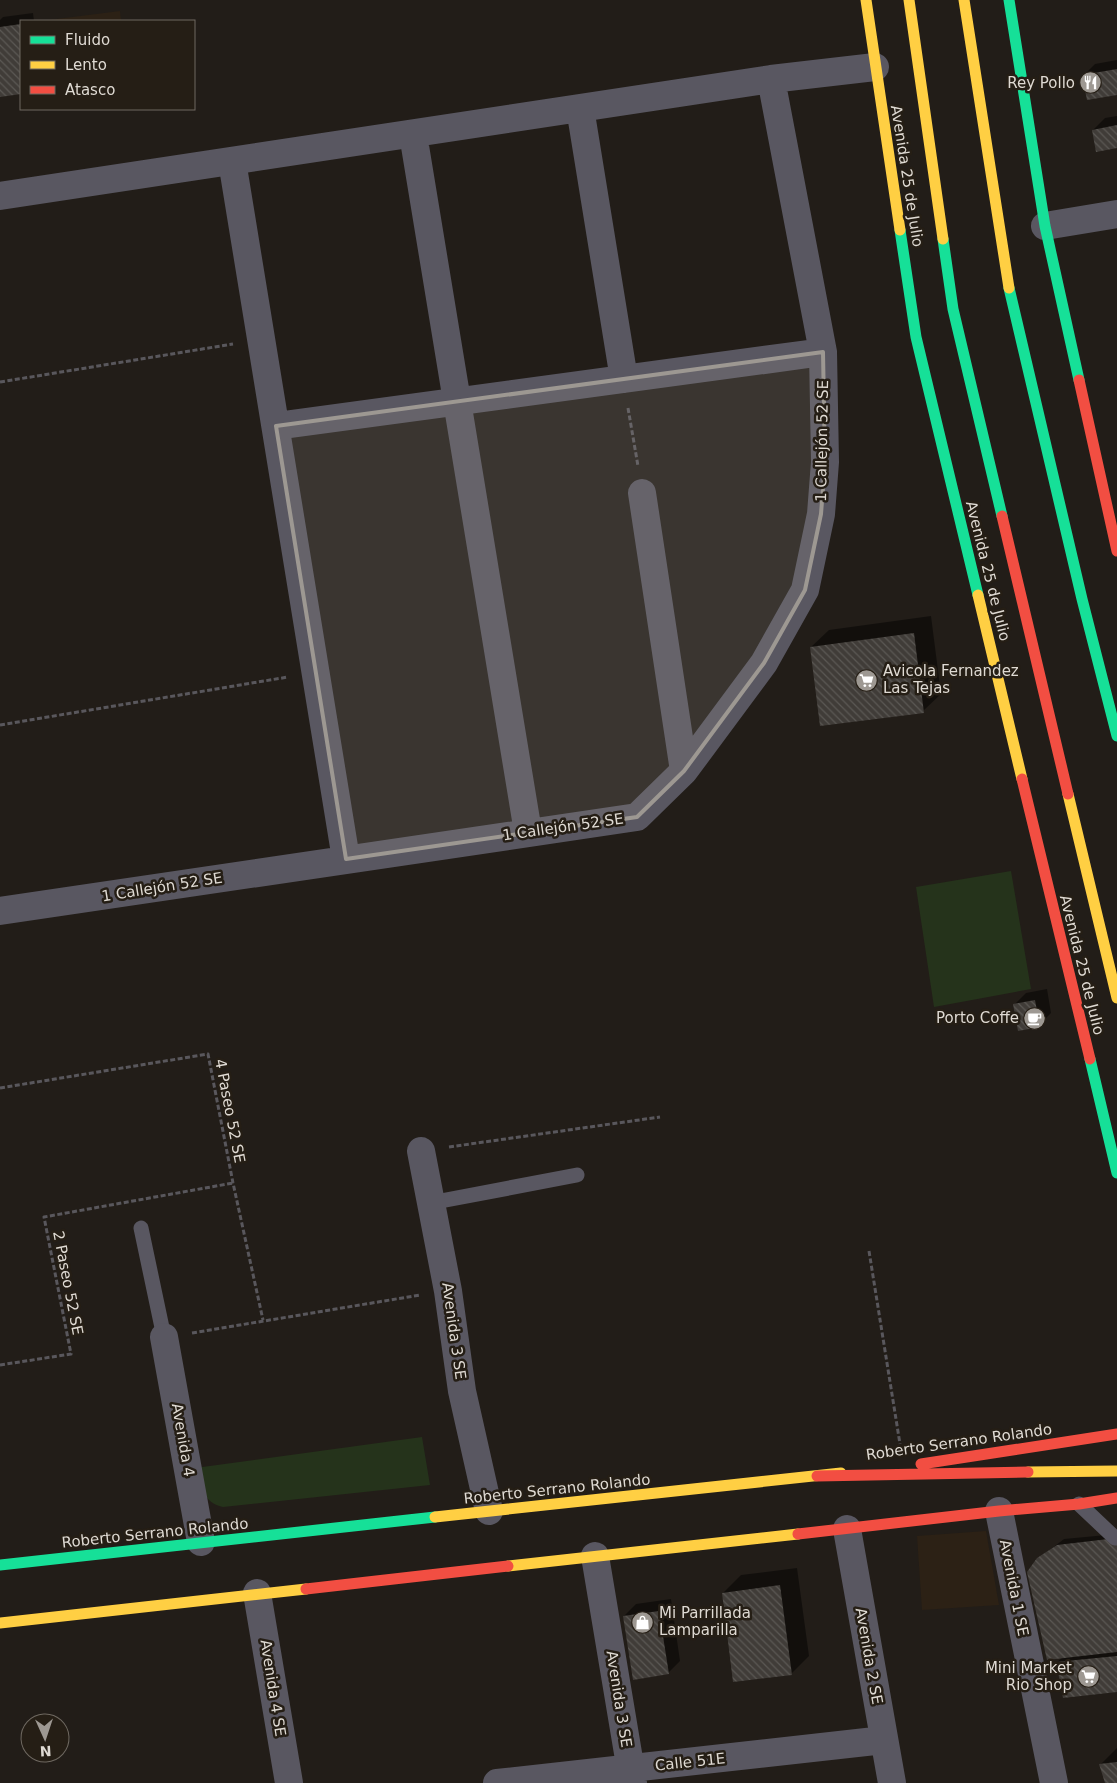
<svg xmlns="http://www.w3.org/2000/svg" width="1117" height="1783" font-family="'DejaVu Sans',sans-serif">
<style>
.built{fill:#2c2115}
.park{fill:#25331b}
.shadow{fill:#0007}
.building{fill:url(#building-back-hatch)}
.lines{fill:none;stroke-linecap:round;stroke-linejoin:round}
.path{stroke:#59575c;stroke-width:3;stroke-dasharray:5 2.5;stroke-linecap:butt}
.lane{stroke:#595761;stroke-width:15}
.street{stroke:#595761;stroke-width:28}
.fast{stroke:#16e098;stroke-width:11}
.slow{stroke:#ffcf43;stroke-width:11}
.jam{stroke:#f24e42;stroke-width:11}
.marked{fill:#9d9892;fill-opacity:0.2;stroke:#9d9892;stroke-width:4;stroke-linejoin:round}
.labels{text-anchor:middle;stroke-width:5;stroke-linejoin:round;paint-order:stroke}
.poi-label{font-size:15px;fill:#dfdad3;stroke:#251e15;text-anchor:end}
.street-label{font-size:15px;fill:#dfdad3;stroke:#251e15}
</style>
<defs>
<pattern id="building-back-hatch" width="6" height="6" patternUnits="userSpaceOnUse" patternTransform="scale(1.25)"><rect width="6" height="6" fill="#403c38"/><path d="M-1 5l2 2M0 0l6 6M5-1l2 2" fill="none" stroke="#5b5854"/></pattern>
</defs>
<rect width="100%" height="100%" fill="#221d18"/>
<path class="built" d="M120,11L121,21H41Z
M986,1531L999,1605L922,1610L917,1536Z"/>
<path class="park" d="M1011,871L1031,989L934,1007L916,887Z
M422,1437L430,1485L223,1507C202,1502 202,1487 195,1468Z"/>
<path class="shadow" d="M33,13L34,21H21V92L0,95V20L3,17Z
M1117,60V94L1083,76L1095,64Z
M1117,116V147L1093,130L1105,118Z
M931,616L941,694L923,711L811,647L829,630Z
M1047,989L1051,1013L1039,1025L1014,1005L1026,993Z
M1117,1534V1691L1057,1662L1063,1657L1038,1559L1064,1539Z
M797,1568L809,1656L791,1674L723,1593L741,1575Z
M671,1599L680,1661L668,1673L624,1616L636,1604Z
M1117,1748V1783H1107L1101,1764Z"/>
<path class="building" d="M21,24V94L0,97V27Z
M1117,69V95L1087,100L1082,75Z
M1117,125V148L1096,152L1092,130Z
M914,633L924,713L820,726L810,647Z
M1035,1000L1040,1027L1018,1031L1013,1004Z
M1117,1538V1652L1047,1660L1027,1572L1037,1558L1057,1545Z
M780,1585L792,1675L733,1682L722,1593Z
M659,1611L669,1674L633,1680L623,1616Z
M1117,1656V1692L1063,1698L1056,1662Z
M1117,1762V1783H1105L1099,1764Z"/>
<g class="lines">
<path class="path" d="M0,382L233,344
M628,408L638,466
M0,725L288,677
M0,1088L208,1054L233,1183L263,1320
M449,1147L660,1117
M869,1251L900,1444
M192,1333L420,1295
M0,1365L71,1354L44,1217L233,1183"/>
<path class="lane" d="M430,1203L577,1175
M141,1228L164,1337
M1079,1504L1115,1538"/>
<path class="street" d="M580,108L624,379
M413,134L528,832
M232,161L346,859
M0,196L771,79L875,67
M1045,226L1117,214
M276,426L823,352
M642,493L684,771
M0,911L637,817L684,771L764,663L805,590L821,514L825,462L823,352L771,79
M421,1151L448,1291L462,1391L489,1511
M164,1337L201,1542
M999,1511L1054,1783
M847,1529L892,1783
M595,1556L633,1783
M257,1593L289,1783
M497,1783L884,1740"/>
<path class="fast" d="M1009,0L1045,226L1079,380
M900,230L916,337L978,595
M943,239L953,309L1002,516
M1009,288L1082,599L1117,736
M1090,1059L1117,1173
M0,1565L435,1517"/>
<path class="slow" d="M866,0L900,230
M909,0L943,239
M964,0L1009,288
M978,595L1022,779
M1068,794L1117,998
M1028,1472L1117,1471
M435,1517L841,1473
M508,1566L798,1534
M0,1623L306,1589"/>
<path class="jam" d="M1079,380L1117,551
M1002,516L1068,794
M1022,779L1090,1059
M921,1464L1117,1434
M817,1476L1028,1472
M798,1534L999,1511L1079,1504L1117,1498
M306,1589L508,1566"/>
</g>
<path class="marked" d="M823,352L825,462L821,514L805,590L764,663L684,771L637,817L346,859L276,426Z"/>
<defs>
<symbol id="restaurant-disc" viewBox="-11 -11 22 22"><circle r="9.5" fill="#9d9892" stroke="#251e15"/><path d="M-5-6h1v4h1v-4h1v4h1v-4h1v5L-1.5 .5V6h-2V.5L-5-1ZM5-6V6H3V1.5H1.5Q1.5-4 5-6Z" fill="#fff"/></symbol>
<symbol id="supermarket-disc" viewBox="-11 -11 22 22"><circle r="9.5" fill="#9d9892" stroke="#251e15"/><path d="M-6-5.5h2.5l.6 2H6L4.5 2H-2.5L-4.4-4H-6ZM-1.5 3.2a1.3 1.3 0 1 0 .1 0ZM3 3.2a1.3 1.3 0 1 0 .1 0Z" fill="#fff"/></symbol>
<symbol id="cafe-disc" viewBox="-11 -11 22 22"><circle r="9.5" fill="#9d9892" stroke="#251e15"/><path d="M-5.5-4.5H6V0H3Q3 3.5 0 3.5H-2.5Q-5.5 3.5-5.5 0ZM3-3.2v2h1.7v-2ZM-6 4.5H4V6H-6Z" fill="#fff"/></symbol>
<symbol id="shop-disc" viewBox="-11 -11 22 22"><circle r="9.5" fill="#9d9892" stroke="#251e15"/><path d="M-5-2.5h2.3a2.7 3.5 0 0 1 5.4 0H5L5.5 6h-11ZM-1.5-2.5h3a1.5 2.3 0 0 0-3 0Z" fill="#fff"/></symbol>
</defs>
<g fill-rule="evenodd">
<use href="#restaurant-disc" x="1078" y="70" width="25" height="25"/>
<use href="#supermarket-disc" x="854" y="668" width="25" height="25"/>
<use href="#cafe-disc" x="1022" y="1006" width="25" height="25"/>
<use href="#shop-disc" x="630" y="1610" width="25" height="25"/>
<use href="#supermarket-disc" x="1076" y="1664" width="25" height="25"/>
</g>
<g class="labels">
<g class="poi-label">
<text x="1075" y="88">Rey Pollo</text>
<text x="883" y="676" text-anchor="start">Avicola Fernandez<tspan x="883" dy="17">Las Tejas</tspan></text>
<text x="1019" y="1023">Porto Coffe</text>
<text x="659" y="1618" text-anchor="start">Mi Parrillada<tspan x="659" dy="17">Lamparilla</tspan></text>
<text x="1072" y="1673">Mini Market<tspan x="1072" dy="17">Rio Shop</tspan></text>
</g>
<g class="street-label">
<text transform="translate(907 176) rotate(81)" y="5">Avenida 25 de Julio</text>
<text transform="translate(822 441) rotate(-89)" y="5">1 Callejón 52 SE</text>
<text transform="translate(988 571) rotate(76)" y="5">Avenida 25 de Julio</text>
<text transform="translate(563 827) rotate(-8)" y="5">1 Callejón 52 SE</text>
<text transform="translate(162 887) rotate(-9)" y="5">1 Callejón 52 SE</text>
<text transform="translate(1082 965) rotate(76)" y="5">Avenida 25 de Julio</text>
<text transform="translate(230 1111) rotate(79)" y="5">4 Paseo 52 SE</text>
<text transform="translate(68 1283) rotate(79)" y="5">2 Paseo 52 SE</text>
<text transform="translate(454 1331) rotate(82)" y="5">Avenida 3 SE</text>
<text transform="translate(183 1440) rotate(80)" y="5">Avenida 4</text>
<text transform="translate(959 1442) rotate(-8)" y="5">Roberto Serrano Rolando</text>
<text transform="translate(557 1489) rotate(-6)" y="5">Roberto Serrano Rolando</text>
<text transform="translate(155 1533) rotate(-6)" y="5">Roberto Serrano Rolando</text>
<text transform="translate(1014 1588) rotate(79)" y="5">Avenida 1 SE</text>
<text transform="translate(869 1656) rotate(80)" y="5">Avenida 2 SE</text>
<text transform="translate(273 1688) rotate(81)" y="5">Avenida 4 SE</text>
<text transform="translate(619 1699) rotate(81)" y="5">Avenida 3 SE</text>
<text transform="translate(690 1762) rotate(-6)" y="5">Calle 51E</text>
</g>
</g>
<rect x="20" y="20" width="175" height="90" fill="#251e15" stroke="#6f6961"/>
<rect x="30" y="36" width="25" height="8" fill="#16e098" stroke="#6f6961"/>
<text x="65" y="45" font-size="15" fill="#dfdad3">Fluido</text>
<rect x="30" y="61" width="25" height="8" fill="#ffcf43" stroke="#6f6961"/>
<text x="65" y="70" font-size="15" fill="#dfdad3">Lento</text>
<rect x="30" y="86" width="25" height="8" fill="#f24e42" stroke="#6f6961"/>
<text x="65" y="95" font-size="15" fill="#dfdad3">Atasco</text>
<g transform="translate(45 1738) rotate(177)"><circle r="24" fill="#251e15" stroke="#6f6961"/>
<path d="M0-4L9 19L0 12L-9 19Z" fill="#9d9892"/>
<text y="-8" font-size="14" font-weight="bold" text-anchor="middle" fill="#dfdad3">N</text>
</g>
</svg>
